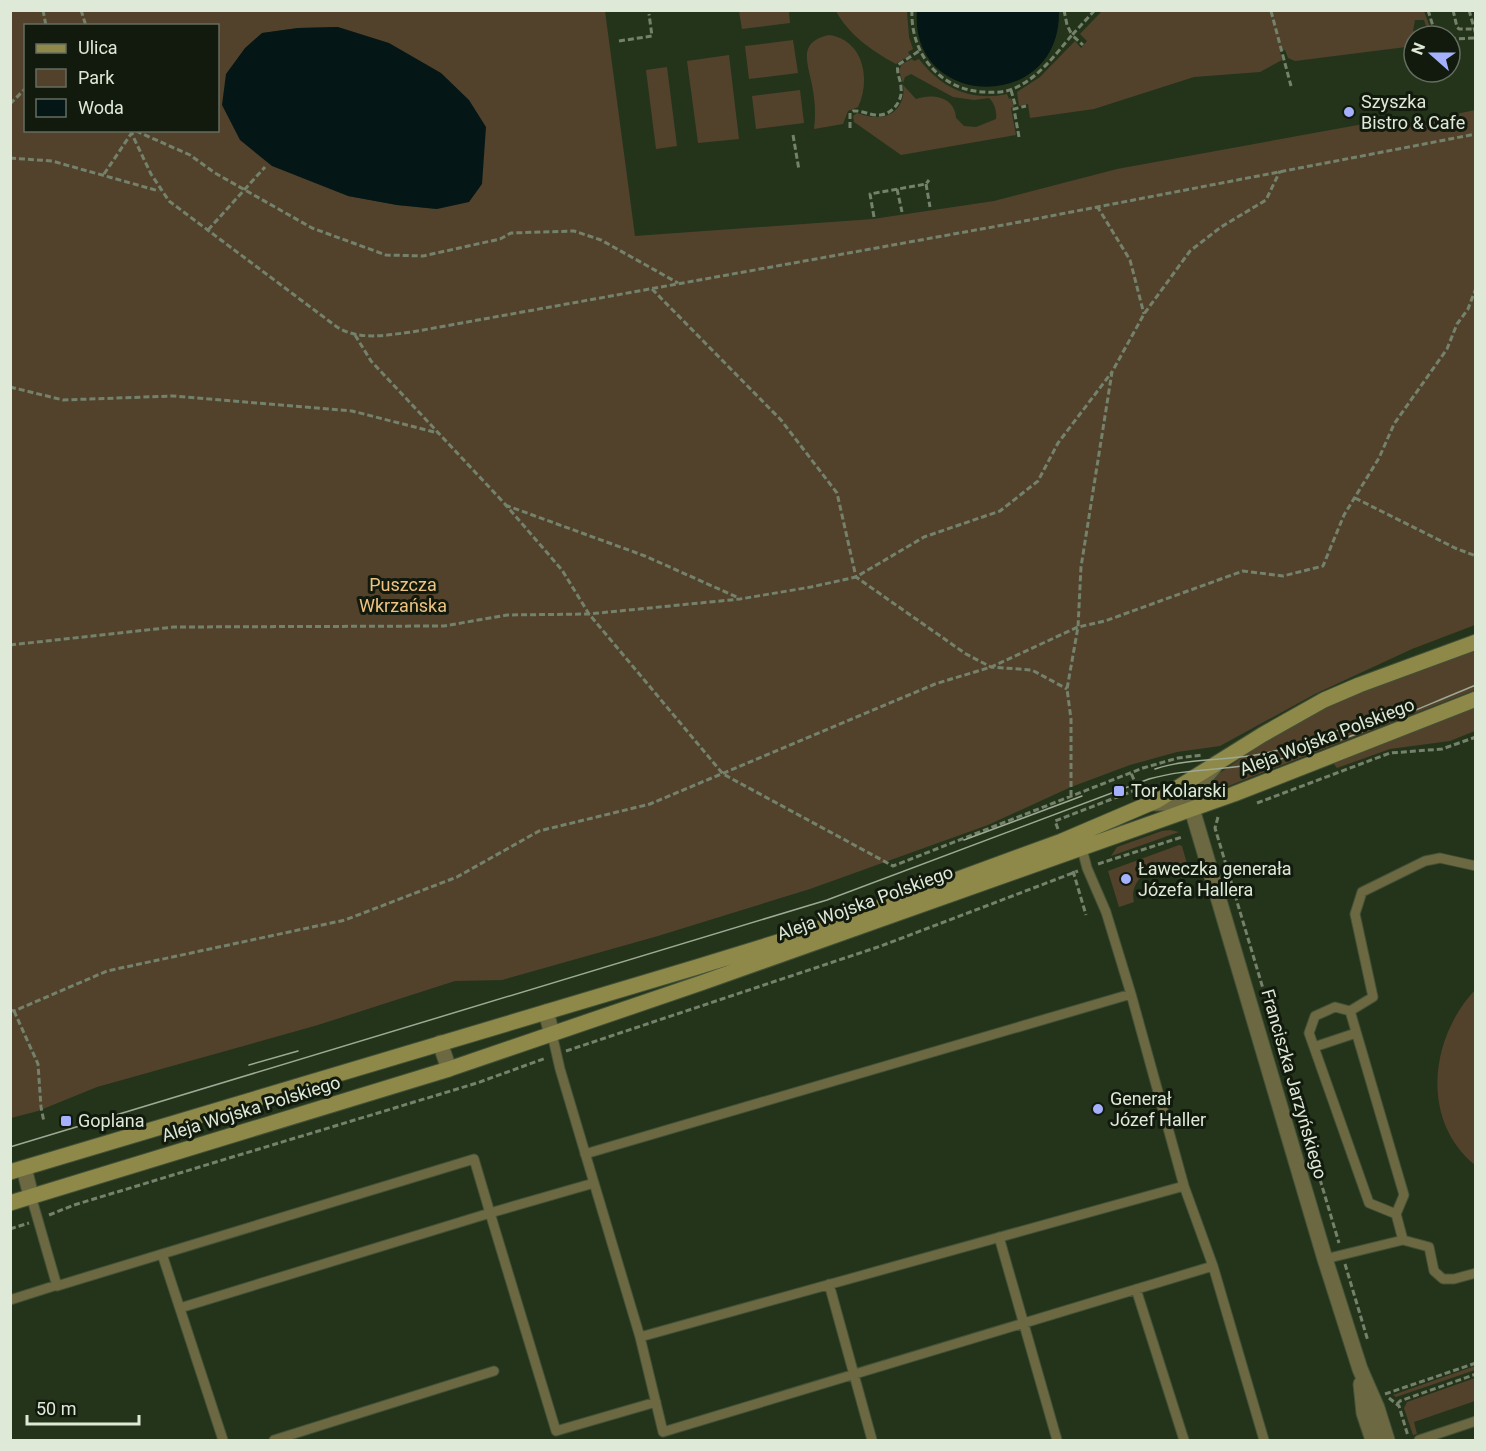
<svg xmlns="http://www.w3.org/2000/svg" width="1486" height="1451" font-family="Roboto,sans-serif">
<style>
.green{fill:#52422b;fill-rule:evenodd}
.water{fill:#041716}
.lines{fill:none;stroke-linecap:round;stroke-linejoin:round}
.lane-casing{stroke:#425138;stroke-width:11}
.street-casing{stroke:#425138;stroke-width:17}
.secondary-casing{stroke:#425138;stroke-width:17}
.path{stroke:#74816b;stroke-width:3;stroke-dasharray:6 3;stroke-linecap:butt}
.lane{stroke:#6c6942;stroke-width:9}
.street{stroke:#6c6942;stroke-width:15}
.secondary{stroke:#8e8949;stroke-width:15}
.tram{stroke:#9ca994;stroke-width:1.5}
.poi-dot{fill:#a5b1fc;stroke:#121a0e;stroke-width:2}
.labels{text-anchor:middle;stroke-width:6;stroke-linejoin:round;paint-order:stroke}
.poi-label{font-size:18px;fill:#dfe9d8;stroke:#121a0e;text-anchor:start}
.park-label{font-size:18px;fill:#eec281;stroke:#121a0e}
.street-label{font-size:18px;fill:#dfe9d8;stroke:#121a0e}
</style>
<rect width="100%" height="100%" fill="#24341a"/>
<path class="green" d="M11,11H605L635,236L873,219L994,201L1117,169L1391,119L1400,126L1475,110V625L1412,649L1315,694L1220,746L1177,752L1130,765L1071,787L988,825L810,889L658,936L502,980L455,981L318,1025L97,1087L38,1111L11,1118ZM26,26H218V130H26ZM338,27L437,209L397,205L348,196L262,33L298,28Z
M739,11H789L790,23L742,29Z
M836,11H907L909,37L913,49L908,52L910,55L896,64C872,51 849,35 836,11Z
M1102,11H1424L1431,30L1428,32L1424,20H1415L1413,31L1426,36H1414V46L1295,61L1288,58L1285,50L1280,51L1282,60L1260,72L1194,77L1094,109L1030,118L1028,104L1019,106L1017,92L1040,77L1075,41L1081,48L1087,41L1080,34Z
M829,35C864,40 871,80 858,107L848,111L843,124L814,129C816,114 815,100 812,85C808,63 797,42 829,35Z
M793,40L798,73L749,79L745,46Z
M729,55L739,139L698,143L687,61Z
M912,59L914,61L919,59C941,88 971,102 1007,94L1009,99L1011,98L1014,107L1011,108L1016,135L901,155L854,122L853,116L857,113C863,115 870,117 876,117C895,118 906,102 903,85L916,99C933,93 955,97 956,118L964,126L976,127L996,119C997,113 995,103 989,98L974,100L953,97L911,74L905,77L903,83L899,70L902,64Z
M667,67L677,146L656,149L646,70Z
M800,90L804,123L756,129L752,96Z
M1475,650V690L1208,794L1200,795L1202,785C1240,760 1276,732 1318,711C1368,686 1423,670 1475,650Z
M1475,707V731L1450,741L1390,749L1337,768L1333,763Z
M1170,830L1179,832L1111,856L1117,847L1162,831Z
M1179,845L1182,846L1189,871L1185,873C1165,854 1127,876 1134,902L1119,907L1108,871Z
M1475,990V1165C1420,1120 1430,1038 1475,990Z
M1475,1366V1370L1396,1397L1393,1395Z
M1475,1378V1401L1414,1422L1417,1434L1413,1435L1404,1408L1407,1402Z"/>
<path class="water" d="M917,11H1059C1061,114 909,110 917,11Z
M338,27L389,43L441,73L469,100L486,127L482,184L469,202L437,209L397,205L348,196L272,166L240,140L222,105L226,74L245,48L262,33L298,28Z"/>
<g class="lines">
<defs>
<path id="lane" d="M1081,845L1087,868L1106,912L1131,994L1184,1186L1213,1266L663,1432L640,1337L1184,1186
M1350,1011L1373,997L1355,914L1362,892L1425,861L1440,858L1476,866
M552,1034L560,1069L640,1337
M1314,1047L1356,1033
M585,1154L1131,994
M594,1183L490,1213L556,1431L656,1402
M31,1196L57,1286L162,1254L223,1440
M999,1237L1057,1440
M1403,1240L1429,1247L1434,1271L1443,1279H1454L1476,1273
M162,1254L474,1159L490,1213L180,1308
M1325,1259L1403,1240L1396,1214L1404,1195L1350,1011L1335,1007L1315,1016L1309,1033L1369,1203L1396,1214
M1213,1266L1264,1440
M829,1284L872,1440
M1136,1289L1184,1440
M10,1300L57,1285
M274,1440L494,1371
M1419,1440L1476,1421"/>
<path id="street" d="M1214,767L1196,788L1192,809L1325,1259L1360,1369L1377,1408L1387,1440
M1151,803H1174L1192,809
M546,1012L552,1034
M440,1043L449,1069
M24,1168L31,1196
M1361,1384L1364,1413L1373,1440"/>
<path id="secondary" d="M10,1172L697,967L791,938L909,897L1062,841L1158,800L1262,735L1324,700L1359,685L1476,642
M10,1203L449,1069L701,983L1234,794L1476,699"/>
</defs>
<use href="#lane" class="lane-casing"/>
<use href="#street" class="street-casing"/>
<use href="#secondary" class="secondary-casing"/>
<path class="path" d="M43,10L46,26
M81,10L86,26
M912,10C910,55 942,92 987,92C996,93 1006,92 1015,88C1039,77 1055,55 1072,35L1083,45
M1064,10L1067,25L1072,35L1095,10
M1428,10L1436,36
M1453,10L1457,27L1459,29H1474
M1469,10L1476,35
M1271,11L1291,86
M1450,39L1476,38
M619,41L652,36L649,14
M1011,90L1016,108
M10,104L26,88
M850,128V113L853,111C862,110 871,116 880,115C893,114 903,100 901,88C901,79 896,74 898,65L919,51
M130,130L151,174L169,201L337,327C360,341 386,335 412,332L1009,224L1476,134
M793,135L799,170
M1019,137L1014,109L1026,106
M10,158L52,161L159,191
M104,174L131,134L136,131L190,155L215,173L312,228L386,255L423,256L500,239L511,233L574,231L601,240L678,283
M926,184L930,207
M897,189L902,212
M1097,206L1130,260L1144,314
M874,217L870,194L926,184L929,180
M208,230L265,167
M652,289L781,420L837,493L856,577L966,654L991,667L1032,670L1067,689
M355,335L371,361L505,504L562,570L589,614L723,774L893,866L1143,768L1178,758L1202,755
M10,387L63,400L173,396L352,411L438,433
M1355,498L1455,548L1476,556
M505,505L645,556L739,598
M10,645L174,627L444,626L507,615L589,614L740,599L811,587L856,577L924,537L1000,511L1038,481L1058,443L1112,372
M1071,796V719L1067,689L1078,627L1081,567L1112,372L1144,314L1190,251L1221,227L1266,200L1280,171
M1257,803L1390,753L1442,749L1476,737
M1218,817L1215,828L1339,1243
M1058,829L1055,821L1138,789L1131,773
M1098,864L1182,837
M1073,871L1086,915
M10,1010L14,1011L107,971L345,920L457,877L539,831L650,804L935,684L991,667L1078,627L1105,621L1243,571L1283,576L1323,566L1344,515L1379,458L1394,424L1447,349L1457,324L1468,309L1476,288
M14,1011L38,1064L41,1107L44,1122
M566,1051L881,946L1078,871
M49,1215L74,1205L477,1083L546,1058
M10,1229L29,1223
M1345,1264L1368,1341
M1385,1394L1476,1363
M1389,1398L1399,1406L1408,1436
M1397,1404L1400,1401L1476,1374"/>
<use href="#lane" class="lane"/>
<use href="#street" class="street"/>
<use href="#secondary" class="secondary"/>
<path class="tram" d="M1155,769C1189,758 1226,761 1261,754C1303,746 1343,728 1384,712
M964,840L1082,796
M249,1065L298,1051
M10,1147L827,900L1149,779C1191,767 1235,771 1277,760C1343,743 1412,711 1476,685"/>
</g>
<g class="poi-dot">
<circle cx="1349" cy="112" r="6"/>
<rect x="1113" y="785" width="12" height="12" rx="3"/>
<circle cx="1126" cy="879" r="6"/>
<circle cx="1098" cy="1109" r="6"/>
<rect x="60" y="1115" width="12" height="12" rx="3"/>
</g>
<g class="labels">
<g class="poi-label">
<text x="1361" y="108">Szyszka<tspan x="1361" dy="21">Bistro &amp; Cafe</tspan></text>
<text x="1131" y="797">Tor Kolarski</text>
<text x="1138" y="875">Ławeczka generała<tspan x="1138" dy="21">Józefa Hallera</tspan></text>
<text x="1110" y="1105">Generał<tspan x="1110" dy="21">Józef Haller</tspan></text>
<text x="78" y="1127">Goplana</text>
</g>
<g class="park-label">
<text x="403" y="591">Puszcza<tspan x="403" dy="21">Wkrzańska</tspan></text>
</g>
<g class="street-label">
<text transform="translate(1327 737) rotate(-21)" y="6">Aleja Wojska Polskiego</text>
<text transform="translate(865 903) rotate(-20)" y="6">Aleja Wojska Polskiego</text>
<text transform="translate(1294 1084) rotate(74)" y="6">Franciszka Jarzyńskiego</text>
<text transform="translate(251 1109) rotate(-17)" y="6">Aleja Wojska Polskiego</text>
</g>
</g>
<rect width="1486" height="1451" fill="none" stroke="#dfe9d8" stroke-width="24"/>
<rect x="24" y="24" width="195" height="108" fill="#121a0e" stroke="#646d5f" stroke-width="1.5"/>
<rect x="36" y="44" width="30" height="9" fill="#8e8949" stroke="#646d5f" stroke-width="1.5"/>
<text x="78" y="54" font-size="18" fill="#dfe9d8">Ulica</text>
<rect x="36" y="69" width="30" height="18" fill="#52422b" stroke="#646d5f" stroke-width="1.5"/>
<text x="78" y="84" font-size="18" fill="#dfe9d8">Park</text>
<rect x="36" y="99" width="30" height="18" fill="#041716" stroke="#646d5f" stroke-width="1.5"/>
<text x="78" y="114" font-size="18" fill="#dfe9d8">Woda</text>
<g transform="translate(1432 54) rotate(291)"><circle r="28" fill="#121a0e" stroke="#646d5f" stroke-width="1.5"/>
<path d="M0-4.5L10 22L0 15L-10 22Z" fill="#a5b1fc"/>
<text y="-9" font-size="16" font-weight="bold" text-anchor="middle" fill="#dfe9d8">N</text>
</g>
<path d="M27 1415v9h112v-9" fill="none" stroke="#dfe9d8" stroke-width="3"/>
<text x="36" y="1415" font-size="18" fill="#dfe9d8" stroke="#121a0e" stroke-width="4.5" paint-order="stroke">50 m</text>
</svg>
